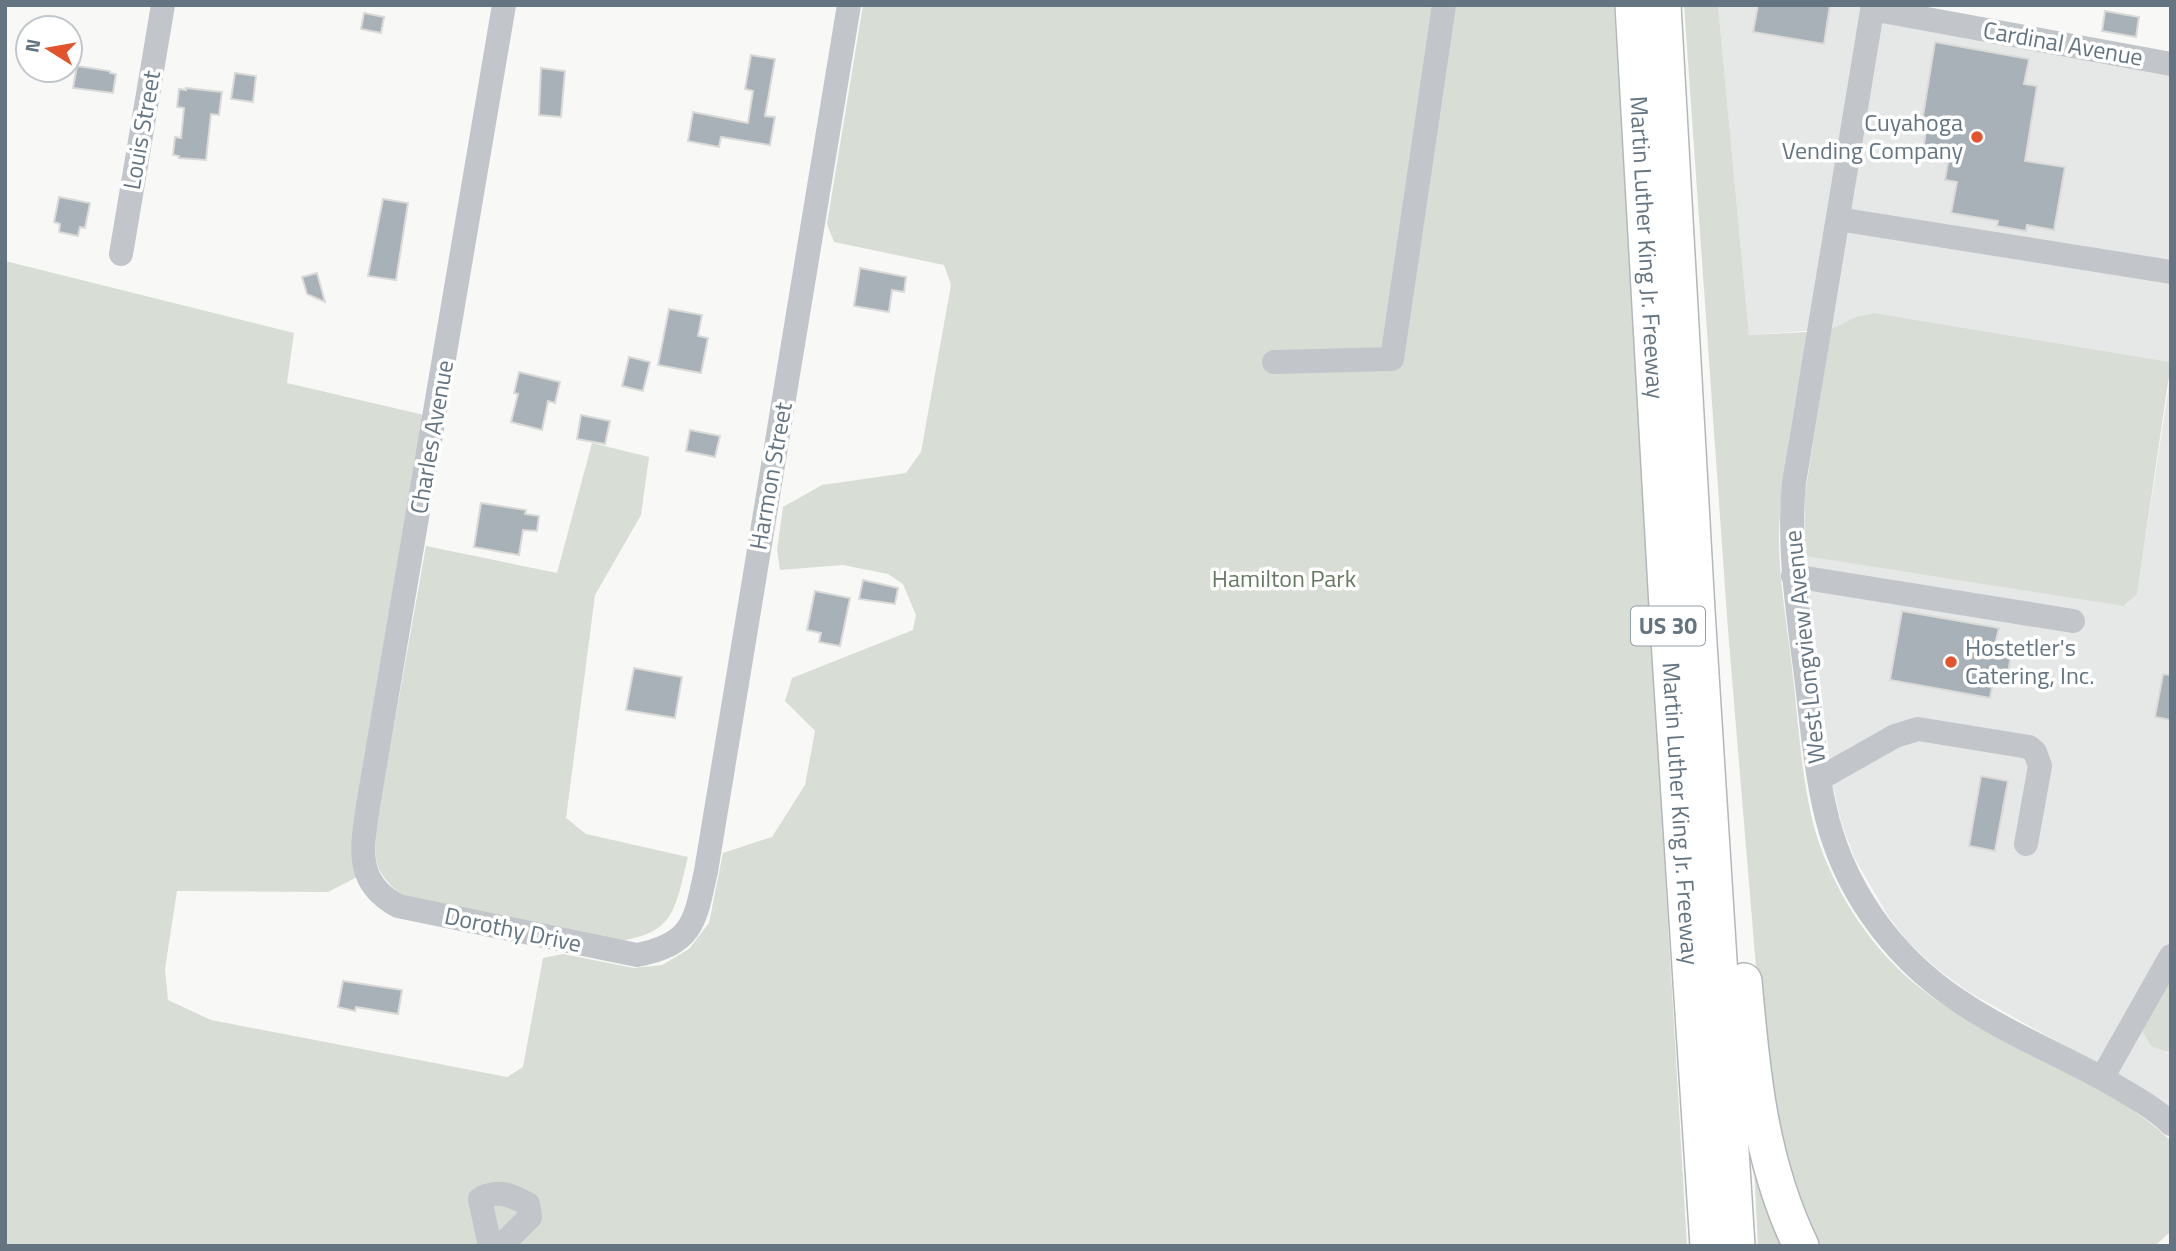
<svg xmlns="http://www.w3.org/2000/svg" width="2176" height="1251" font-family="'Titillium Web',sans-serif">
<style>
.built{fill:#e6e7e7}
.green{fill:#d8ddd5}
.building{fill:#a8b1b7;stroke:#dadad8;stroke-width:2}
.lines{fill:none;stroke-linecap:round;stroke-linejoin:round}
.highway-casing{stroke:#b3b7bb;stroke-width:38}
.minor{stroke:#c2c6ca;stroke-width:24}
.highway{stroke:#fff;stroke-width:35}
.poi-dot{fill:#e2552c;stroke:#fff;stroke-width:2.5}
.labels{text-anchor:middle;stroke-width:7;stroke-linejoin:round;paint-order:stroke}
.shield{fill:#fff;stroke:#929ea7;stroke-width:2}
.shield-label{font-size:23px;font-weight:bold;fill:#647481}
.street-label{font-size:24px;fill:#647481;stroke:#fff}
.poi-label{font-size:24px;fill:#647481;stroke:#fff;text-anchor:end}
.park-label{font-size:24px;fill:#667962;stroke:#fff}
</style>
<rect width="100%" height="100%" fill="#f8f8f6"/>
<path class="built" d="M1718,5H1861L2171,70V362L1874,313L1856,317L1831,329L1749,335Z
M2171,372V970L2166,1053H2171V1112L2125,1079L1970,993L1937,969L1909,943L1888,916L1855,859L1842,825L1833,787L1804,556L2125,606L2137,593Z"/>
<path class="green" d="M863,5H1614L1687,1246H5V261L294,333L287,383L424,415L357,877L328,892L177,891L165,969L168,1000L211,1020L507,1077L523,1067L543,958L563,954L634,968L662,965L689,949L709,923L723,853L772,837L805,785L815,731L785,701L792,678L913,630L916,615L903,584L888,574L843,565L780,570L777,550L783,507L822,485L906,473L921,452L951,285L944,265L834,242L827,224Z
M1684,5H1718L1749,335L1807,332C1797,397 1782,464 1779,531C1778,576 1787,623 1792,668C1799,724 1801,786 1818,840C1837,896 1873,951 1919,987C1996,1049 2099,1072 2171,1141V1231L2155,1246H1815L1780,1152L1759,1004L1728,630Z
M1874,313L2171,362L2137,594L2124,606L1804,556L1805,494L1831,329L1856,317Z
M592,443L649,457L641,515L595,595L566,818L586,834L688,857C675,906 677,933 619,941L401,895C373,869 375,864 376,826L426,546L557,573Z
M2171,970V1053L2151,1046L2141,1028Z
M1762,1166L1787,1246H1758L1754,1167Z"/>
<path class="building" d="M1758,5H1830L1824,44L1753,32Z
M2105,11L2139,17L2136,37L2102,31Z
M364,13L384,17L381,33L361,29Z
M1935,42L2029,59L2024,84L2037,86L2025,161L2065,167L2054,230L2027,225L2026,231L1997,226L1998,221L1951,213L1957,182L1945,180L1950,150L1924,146L1926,129L1921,128Z
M751,55L775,59L765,116L775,117L770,145L721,137L719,147L688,141L693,112L748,123L753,91L745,89Z
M77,66L110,71V73L116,74L113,93L73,88Z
M541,68L565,71L561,117L539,115Z
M235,73L256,76L253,102L231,99Z
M186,88L222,92L219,115L211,114L206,160L179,158V156L173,155L175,137L181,138L184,108L177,107L179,89L186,90Z
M59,197L90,203L85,228L80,227L78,236L59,232L60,224L54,222Z
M383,199L408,203L396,280L368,276Z
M860,268L906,277L904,292L892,290L889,312L854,306Z
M317,273L325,302L307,294L302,277Z
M669,309L702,315L698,336L708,338L701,373L658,365Z
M629,357L650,362L643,391L622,386Z
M519,372L560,382L555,403L548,401L542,430L511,422L518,394L514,393Z
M581,415L610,421L605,444L577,439Z
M690,430L720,436L715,457L686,451Z
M481,503L526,510L525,514L539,516L537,531L523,530L519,555L474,547Z
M863,580L898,588L895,604L859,599Z
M815,591L850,598L840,646L819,642L821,633L807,630Z
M1902,611L1999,628L1996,641L2013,644L2006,684L1993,682L1990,698L1890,680Z
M634,668L682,677L675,718L626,710Z
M2163,674L2171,675V720L2155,717Z
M1981,776L2008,781L1995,851L1969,846Z
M343,981L402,990L398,1014L356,1007L355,1011L338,1007Z"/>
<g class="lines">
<defs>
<g id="highway">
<path id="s1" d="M1633,5L1668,624L1708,1246"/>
<path d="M1663,5L1697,611L1737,1246"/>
<path d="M1744,981C1752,1073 1760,1161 1801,1246"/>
</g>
</defs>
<use href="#highway" class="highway-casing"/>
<path class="minor" d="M504,5L368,806C362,848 354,882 398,906L637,955C693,944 695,922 706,871L849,5
M1873,5L1794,483C1788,546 1797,606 1805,668C1811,714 1814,761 1824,805C1841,886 1891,956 1959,1001C2008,1034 2063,1056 2114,1085C2133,1096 2154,1108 2171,1124
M1872,9L2171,64
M1838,219L2171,272
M121,254L163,5
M1274,362L1392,359L1444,5
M1793,576L2073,621
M1819,779L1895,736L1918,729L2029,747L2035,752L2040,766L2026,844
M2102,1078L2171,956
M490,1246L480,1199C498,1189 511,1195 528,1204L530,1217L501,1246"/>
<use href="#highway" class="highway"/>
</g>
<g class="poi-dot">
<circle cx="1977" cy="137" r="7"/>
<circle cx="1951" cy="662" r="7"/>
</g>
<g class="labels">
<rect class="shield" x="1631" y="606.5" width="74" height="39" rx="5"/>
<g class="shield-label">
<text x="1668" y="634">US 30</text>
</g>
<g class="street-label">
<text transform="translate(2063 44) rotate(10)" y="8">Cardinal Avenue</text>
<text transform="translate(142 130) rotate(-80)" y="8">Louis Street</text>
<text dy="8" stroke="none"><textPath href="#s1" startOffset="243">Martin Luther King Jr. Freeway</textPath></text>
<text transform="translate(432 437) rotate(-80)" y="8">Charles Avenue</text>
<text transform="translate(771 476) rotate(-80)" y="8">Harmon Street</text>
<text transform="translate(1805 647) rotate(-96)" y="8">West Longview Avenue</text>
<text dy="8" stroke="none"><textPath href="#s1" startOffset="810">Martin Luther King Jr. Freeway</textPath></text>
<text transform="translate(513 930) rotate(12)" y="8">Dorothy Drive</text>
</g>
<g class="poi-label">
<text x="1963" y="131">Cuyahoga<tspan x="1963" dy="28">Vending Company</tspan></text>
<text x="1965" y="656" text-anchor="start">Hostetler's<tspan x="1965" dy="28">Catering, Inc.</tspan></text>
</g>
<g class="park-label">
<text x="1284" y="587">Hamilton Park</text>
</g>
</g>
<rect width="2176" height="1251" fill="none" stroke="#647481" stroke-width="14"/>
<g transform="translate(49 49) rotate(281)"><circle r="33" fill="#ffffff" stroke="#c1c7cd" stroke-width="2"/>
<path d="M0-5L12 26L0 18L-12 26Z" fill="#e2552c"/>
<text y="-10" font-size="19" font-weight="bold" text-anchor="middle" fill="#647481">N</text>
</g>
</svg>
